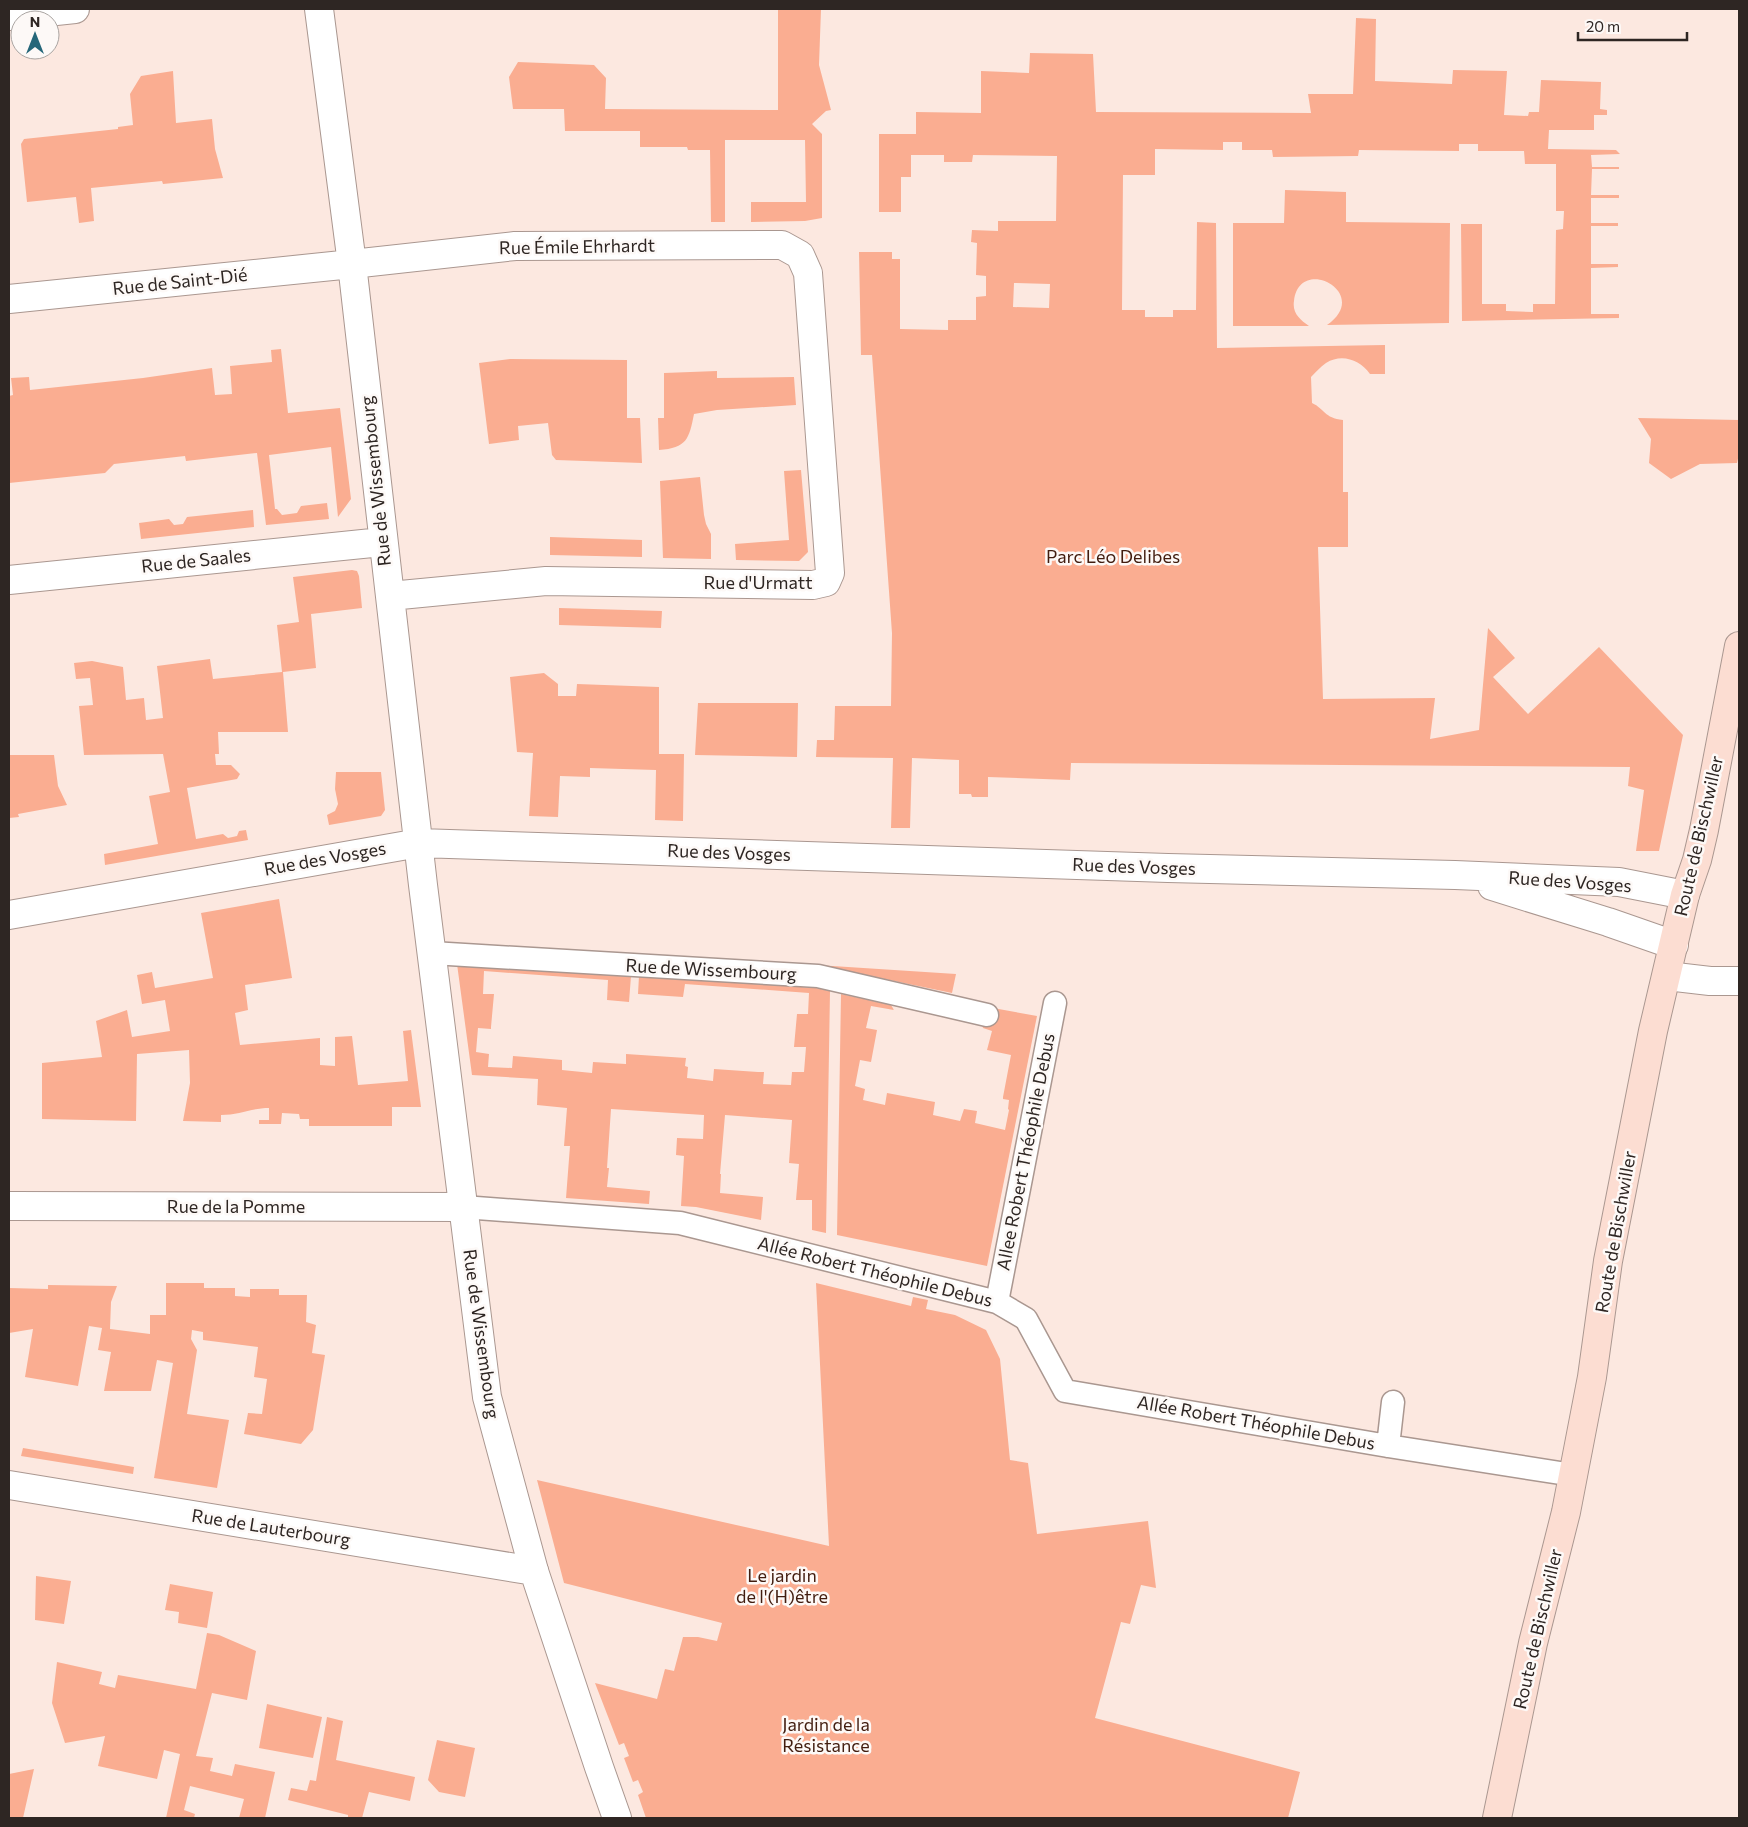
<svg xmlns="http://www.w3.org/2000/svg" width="1748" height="1827" font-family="Commissioner,sans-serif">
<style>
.green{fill:#faad91;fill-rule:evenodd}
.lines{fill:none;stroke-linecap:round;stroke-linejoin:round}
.pedestrian-casing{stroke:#aa9790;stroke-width:25}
.minor-casing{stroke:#aa9790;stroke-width:30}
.tertiary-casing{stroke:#aa9790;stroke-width:30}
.secondary-casing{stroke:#aa9790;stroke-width:30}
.pedestrian{stroke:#fff;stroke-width:22}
.minor{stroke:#fff;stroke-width:28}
.tertiary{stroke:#fff;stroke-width:28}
.secondary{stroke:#fcddd2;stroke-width:28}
.labels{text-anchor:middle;stroke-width:5;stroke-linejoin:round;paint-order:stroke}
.street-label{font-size:18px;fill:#2e2623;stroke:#fdf9f7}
.park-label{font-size:18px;fill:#421d0f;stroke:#fdf9f7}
</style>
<rect width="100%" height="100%" fill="#fce8e0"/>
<path class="green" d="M778,9H821L819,65L831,110L826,111L812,124L822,134V218L805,221L751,222V202H806L805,140H725V222H711L710,150H688L687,147H640V131H565L564,109H513L509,77L518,62L594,65L606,78L605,109L778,110Z
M1356,18L1376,19L1375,81L1452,84L1453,70L1507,71L1504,115L1528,116L1529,112H1539L1541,80L1601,82L1600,109L1607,110V115H1594V130H1549L1548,149L1616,150L1620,154L1591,155L1592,167H1619V169H1592L1591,195H1619V198H1591V223H1618V226H1591V264H1618V267L1591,268V314H1619V318L1462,321L1461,224H1482V304H1506V311L1533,312V304H1555L1556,230L1563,229L1564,211H1556V164H1525L1524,151H1478V144H1459V151L1359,150L1358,156L1273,157L1272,150H1242V142H1223V150L1155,149V175H1123L1122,310H1145V317H1173V310H1196L1197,222L1216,223L1217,348L1385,345V374H1370C1360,360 1342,353 1326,363C1320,367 1316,372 1311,377L1312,403C1325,409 1324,418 1343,420V492H1348V547H1318L1323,699L1435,698L1430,739L1479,730L1488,628L1515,658L1493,677L1528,714L1599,647L1683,735L1659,851H1636L1644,790L1628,786L1630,767L1071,763L1070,780L988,777V797H972L971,794H959V760L912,758L910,828H891L893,758L816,757L817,740H834L835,706H891L892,633L872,355H861L859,252H892V259H900V329L948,330V320H976V297L986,296V276L976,275L977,243L971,242L972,230L998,231V221H1056L1057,156L973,155L972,162H944V155H911V177H901V212H879V134H916V112L981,113V71L1029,73L1030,53L1093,54L1096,112L1311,113L1308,94H1353ZM1014,283L1050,284L1049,308L1013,307Z
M173,71L176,123L212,119L215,149L223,178L163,184L162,181L91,188L94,221L79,223L76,197L27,202L21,144L24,139L118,129V127L133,125L130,94L141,76Z
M1285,190L1346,192V222L1450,223L1449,323L1327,325C1373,293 1299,254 1294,301C1292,313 1300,320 1309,326H1233V223H1284Z
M281,349L288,413L340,408L351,499L338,517L331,447L269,455L275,509H277L282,515L297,513L301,506L327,503L329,519L266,525L257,453L186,461L185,456L114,464L105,473L9,483V396L13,395L11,378L29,377L30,390L143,378L212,368L215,395L232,394L230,366L272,362L271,350Z
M510,359L627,360V418H640L642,463L556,460L552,455L548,423L518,426L519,440L489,444L479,363Z
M717,371V378L794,377L796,405L717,410L694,414C689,439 687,448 659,450L658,418H664V373Z
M1638,418L1739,420V454L1737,463L1700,464L1671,479L1649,463L1651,439Z
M801,470L808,552L799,561L736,560L735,544L789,540L784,471Z
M700,477L704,515L706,524L711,534V559L663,558L660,481Z
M253,510L254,527L141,539L139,523L169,519L174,525L183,524L187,517Z
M550,537L642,540V557L550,555Z
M352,570L357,571L359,576L362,608L311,614L316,668L283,672L288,732H218L219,754H215L216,765H231L240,774L237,779L187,788L196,839L223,834L228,838L237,836L239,831L246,830L248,840L105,865L104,854L158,844L149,796L170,792L163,754L84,755L79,706L93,705L90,678L76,679L74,663L92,661L123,667L126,700L144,698L146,720L163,718L157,666L210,659L213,679L282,672L277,625L299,622L293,577Z
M559,608L662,611L661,628L559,625Z
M544,673L558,684V696H576L577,684L659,687V754H684L683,821L655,820L656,770L590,768V777L560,776L558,817L529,816L533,753L517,752L510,677Z
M698,703H798L797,757L695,755Z
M9,755H54L58,786L67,805L18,814L19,817L9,818Z
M336,772H381L385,810L381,816L329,825L327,815L335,811L338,804L335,789Z
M279,899L292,978L245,985L248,1010L235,1013L240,1045L320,1038V1065L335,1066V1037L352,1036L358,1085L408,1081L403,1031L411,1030L421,1107H392V1126H309V1119H300L299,1114L282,1113L281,1124H259V1120H269V1108C252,1108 239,1115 221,1115V1122L183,1121L190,1083L189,1050L137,1054L136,1121L42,1119V1063L102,1057L96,1021L127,1010L132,1037L170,1031L165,1000L142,1004L137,975L152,972L155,988L213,978L201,913Z
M457,964L631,976L629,1002L607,1000L608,980L484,971L483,994H494L491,1027V1029L478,1028L476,1052L489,1054L488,1067L512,1068L513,1056L562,1060V1070L592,1073L593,1062L626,1064V1054L686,1058L685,1066L688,1067L687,1078L713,1081L714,1069L758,1072H764L763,1084L791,1085L792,1072H804L806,1047H794L797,1014H808L809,993L685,984L683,997L638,994L639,976L816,988L830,991L826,1233L812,1230V1200H796L799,1164L789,1163L792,1120L725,1115L720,1174H721L720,1193L763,1197L761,1220L696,1207L681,1206L684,1156L676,1155L677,1138L703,1139L704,1115L611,1109L607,1168H609L607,1187L650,1191L649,1204L566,1198L570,1146H564L567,1108L537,1105L538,1079L472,1075Z
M817,965L956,974L952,993Z
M841,994L891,1005L894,1010L871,1006L866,1028L877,1030L871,1062L860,1060L855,1086L865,1089L863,1100L885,1105L887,1093L935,1102L933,1115L960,1121L964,1109L977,1111L975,1123L1005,1130L1009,1110L1008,1109L1009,1100L1003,1099V1097L1011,1055L987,1050L992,1031L983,1028L982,1025L989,1026L993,1008L1037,1016L987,1266L837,1235Z
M166,1283H204V1288H235V1296L250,1297V1289H279V1295H307L306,1322L316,1325L312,1353L325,1355L313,1430L301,1444L244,1434L248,1413L262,1414L267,1379L254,1377L258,1347L203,1340V1332L192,1330L191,1339L197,1350L187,1414L229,1420L217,1488L154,1478L173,1363L157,1360L151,1391H104L111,1352L98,1350L102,1328L89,1326L78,1386L25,1377L33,1329L9,1333V1288L48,1289V1285L117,1286L111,1302L110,1329L150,1334V1315H166Z
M816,1283L911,1306L913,1297L928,1300L926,1309L955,1315L986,1330L1000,1359L1010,1460L1028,1463L1037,1534L1148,1521L1156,1588L1141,1585L1130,1624L1121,1622L1095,1718L1300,1772L1288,1818H646L638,1795L643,1792L638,1780L633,1782L624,1758L629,1756L624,1743L619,1745L595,1683L657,1699L665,1669L674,1671L683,1637H698L717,1641L722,1623L564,1583L537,1480L829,1546Z
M23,1448L134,1467L133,1474L21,1456Z
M36,1576L71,1581L64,1624L35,1620Z
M170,1584L213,1592L207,1628L178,1623L179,1612L165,1610Z
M207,1633L219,1635L256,1651L247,1700L212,1693L196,1756L213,1758L210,1771L232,1776L235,1764L275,1772L265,1818H239L244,1799L190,1786L184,1810L195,1814L194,1818H166L180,1754L164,1750L157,1779L98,1766L105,1736L65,1743L52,1703L57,1662L102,1672L99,1684L115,1688L118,1675L196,1689Z
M267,1704L322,1717L313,1758L259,1748Z
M327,1717L343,1721L336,1760L415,1777L410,1801L369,1792L362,1818H348V1815L288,1800L291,1788L307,1791L310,1780L316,1781Z
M437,1740L475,1748L465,1797L439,1792L428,1780Z
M34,1769L23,1818H9V1774Z"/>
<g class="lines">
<defs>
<path id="pedestrian" d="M432,953L818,976L987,1015
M463,1207L680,1223L997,1302L1026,1319L1065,1391L1388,1446L1573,1475
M997,1302L1055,1003
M1388,1446L1393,1402"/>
<path id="minor" d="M319,9L352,264L423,885L487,1397L534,1571
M9,16L75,9
M9,299L352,264L515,246L782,245L800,255L808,273L830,573L826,582L813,585L546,581L390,596
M9,580L382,542
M1492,886L1608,922L1674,945
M9,915L419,843L1168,868L1455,875L1619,882L1685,895
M1667,976L1710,981H1739
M9,1206L463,1207"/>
<path id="tertiary" d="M9,1485L534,1571L599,1767L617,1818"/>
<path id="secondary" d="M1497,1818L1533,1643L1566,1512L1592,1377L1608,1261L1653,1031L1685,895L1697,860L1704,830L1739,646"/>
</defs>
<use href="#pedestrian" class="pedestrian-casing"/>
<use href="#minor" class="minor-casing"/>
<use href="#tertiary" class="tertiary-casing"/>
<use href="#secondary" class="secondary-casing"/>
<use href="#pedestrian" class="pedestrian"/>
<use href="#minor" class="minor"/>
<use href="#tertiary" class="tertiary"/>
<use href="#secondary" class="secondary"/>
</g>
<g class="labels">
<g class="street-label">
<text transform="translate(577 247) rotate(-1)" y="6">Rue Émile Ehrhardt</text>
<text transform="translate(180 282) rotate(-6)" y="6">Rue de Saint-Dié</text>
<text transform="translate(376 481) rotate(-96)" y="6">Rue de Wissembourg</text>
<text transform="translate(196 561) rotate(-6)" y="6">Rue de Saales</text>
<text x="758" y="589">Rue d'Urmatt</text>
<text transform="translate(1699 836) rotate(-77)" y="6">Route de Bischwiller</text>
<text transform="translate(729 853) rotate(2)" y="6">Rue des Vosges</text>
<text transform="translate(325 859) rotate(-10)" y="6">Rue des Vosges</text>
<text transform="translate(1134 867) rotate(2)" y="6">Rue des Vosges</text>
<text transform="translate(1570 882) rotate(4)" y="6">Rue des Vosges</text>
<text transform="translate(711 970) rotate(3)" y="6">Rue de Wissembourg</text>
<text transform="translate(1026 1152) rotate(-79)" y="6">Allee Robert Théophile Debus</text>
<text x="236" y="1213">Rue de la Pomme</text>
<text transform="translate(1616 1232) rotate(-80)" y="6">Route de Bischwiller</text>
<text transform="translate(875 1272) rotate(14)" y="6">Allée Robert Théophile Debus</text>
<text transform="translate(481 1334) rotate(82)" y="6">Rue de Wissembourg</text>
<text transform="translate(1256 1423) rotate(10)" y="6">Allée Robert Théophile Debus</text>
<text transform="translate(271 1528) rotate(9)" y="6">Rue de Lauterbourg</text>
<text transform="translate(1538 1629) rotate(-77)" y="6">Route de Bischwiller</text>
</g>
<g class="park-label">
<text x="1113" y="563">Parc Léo Delibes</text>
<text x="782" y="1582">Le jardin<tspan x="782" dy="21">de l'(H)être</tspan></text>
<text x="826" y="1731">Jardin de la<tspan x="826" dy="21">Résistance</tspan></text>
</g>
</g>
<rect width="1748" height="1827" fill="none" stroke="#2e2623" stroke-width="20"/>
<g transform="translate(35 35)"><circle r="24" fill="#fdf9f7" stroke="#aaa5a2"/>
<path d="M0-4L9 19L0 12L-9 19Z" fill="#25677a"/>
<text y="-8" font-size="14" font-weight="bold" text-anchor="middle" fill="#2e2623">N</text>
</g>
<path d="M1578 32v8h109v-8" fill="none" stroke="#2e2623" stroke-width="2.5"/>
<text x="1586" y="32" font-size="15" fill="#2e2623" stroke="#fdf9f7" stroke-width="4" paint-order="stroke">20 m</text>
</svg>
